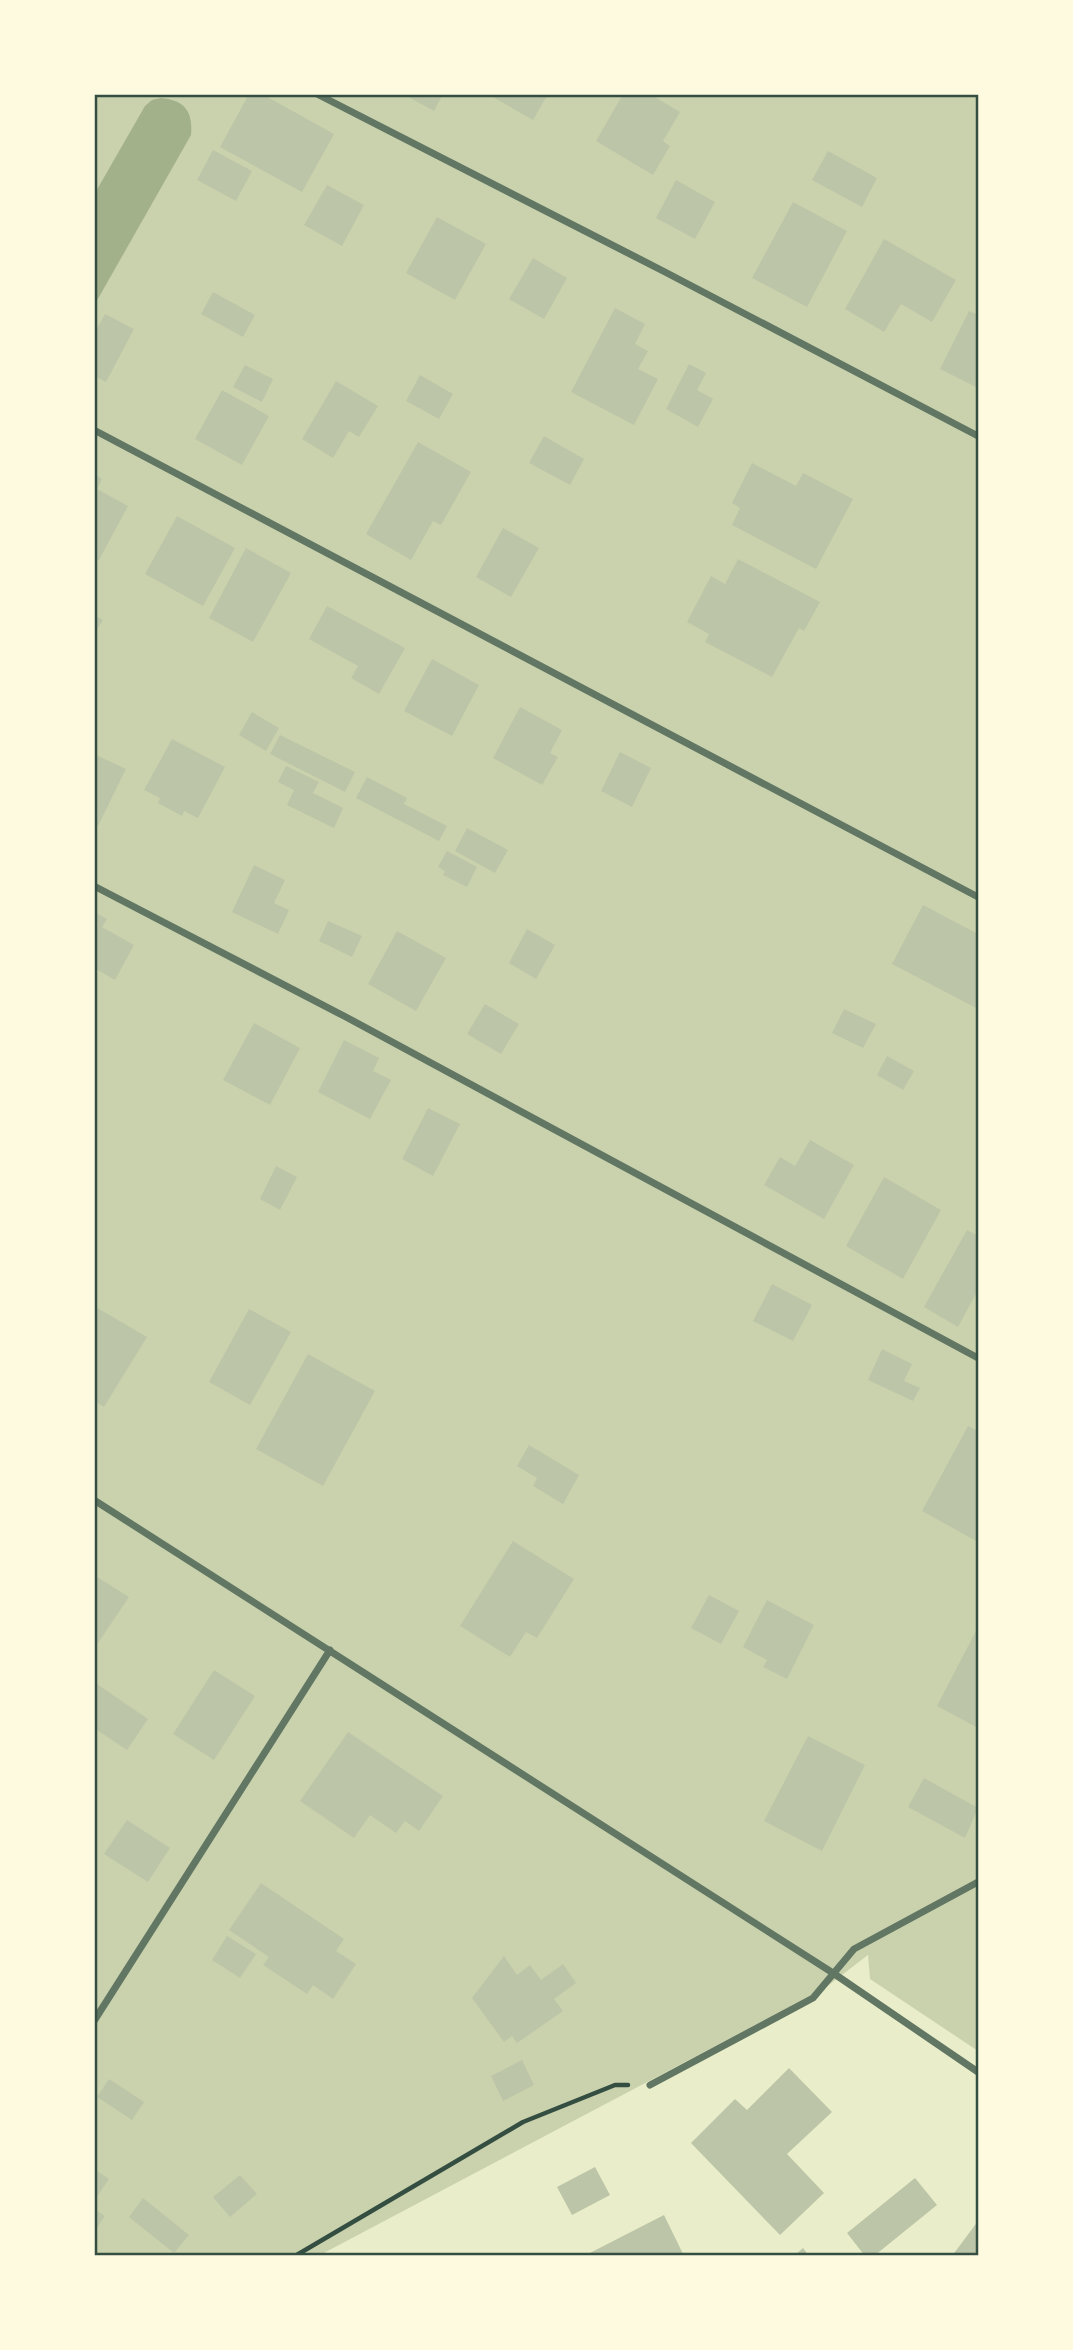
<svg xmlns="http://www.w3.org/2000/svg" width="1073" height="2350" font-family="Poppins,sans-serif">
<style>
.green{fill:#cad2ad}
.water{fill:#a3b18a}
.building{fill:#bcc5a7}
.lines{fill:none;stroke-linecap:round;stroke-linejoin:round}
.path{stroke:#344e41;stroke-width:4.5}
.minor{stroke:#617663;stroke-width:7}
.neatline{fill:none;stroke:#344e41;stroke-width:2.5}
</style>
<rect width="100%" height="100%" fill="#e9edc9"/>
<path class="green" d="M94,95H978V2051L870,1979L868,1955L825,1988L320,2255H95Z"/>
<path class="water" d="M161,98C185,100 193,112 191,135L95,304V193L145,106L152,100Z"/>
<path class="building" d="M249,94H262L334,134L302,192L220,147Z
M403,94H443L434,111Z
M495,94H548L533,120L493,97Z
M623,94H650L680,112L663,141L670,146L653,175L596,141Z
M213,150L252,171L236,201L197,180Z
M828,151L877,178L862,207L812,180Z
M676,180L715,202L695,239L656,218Z
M327,185L364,205L342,246L304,225Z
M793,202L847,231L807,307L752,278Z
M437,217L486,244L455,300L406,273Z
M884,239L956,280L932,322L901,304L884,332L845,309Z
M533,258L567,278L544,319L509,299Z
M213,292L255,315L243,337L201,314Z
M615,308L645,324L635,344L648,351L638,369L658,379L634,425L571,392Z
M969,311L978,315V388L940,369Z
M105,314L134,329L106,382L94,376V334Z
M689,364L706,373L697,390L713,399L698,427L666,409Z
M245,365L273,379L262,402L233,387Z
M420,375L453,394L439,419L406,401Z
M336,381L378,406L359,437L349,431L333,458L302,439Z
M222,390L269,416L242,465L195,439Z
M544,436L584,459L570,485L529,463Z
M418,442L471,472L441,525L433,521L411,560L366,534Z
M752,463L796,486L803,473L853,499L816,569L732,525L740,508L732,503Z
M94,474L102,479L97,489L128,506L99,560L94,558Z
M177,516L235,548L203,606L145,574Z
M503,528L539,548L511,597L476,577Z
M246,548L291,573L253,642L209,618Z
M738,559L820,602L804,631L799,628L772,677L705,642L709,634L687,622L711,576L725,584Z
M327,606L405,648L379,694L351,678L358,666L309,639Z
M94,615L103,620L94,634Z
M432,659L479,685L452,736L404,711Z
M520,707L562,730L550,753L558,757L542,785L493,758Z
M252,712L279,728L266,751L239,735Z
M280,735L355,772L345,792L270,754Z
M172,739L225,767L198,818L184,811L182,816L158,803L160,798L144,790Z
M620,752L651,768L632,807L601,791Z
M94,754L126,769L98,826L94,824Z
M286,766L319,782L313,793L343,808L334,828L287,805L294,790L278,782Z
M367,777L407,798L404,804L447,826L439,841L356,798Z
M467,828L508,850L495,873L455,851Z
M447,851L477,867L467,887L443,875L445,871L438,867Z
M254,865L285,880L274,903L289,910L278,934L232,912Z
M923,905L978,934V1009L892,964Z
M94,912L107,919L102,927L134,945L115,980L94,968Z
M328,921L362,936L352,957L319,941Z
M527,929L555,945L536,979L509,963Z
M397,931L446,958L416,1011L368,984Z
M485,1004L519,1024L501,1054L467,1034Z
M844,1009L876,1024L863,1048L832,1033Z
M254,1023L300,1048L270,1105L223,1080Z
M344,1040L379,1058L373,1071L391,1080L370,1119L318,1092Z
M887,1056L914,1071L903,1090L877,1075Z
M428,1108L460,1124L433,1176L402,1159Z
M810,1140L854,1165L824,1219L764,1185L780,1157L795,1166Z
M276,1166L297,1177L280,1210L260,1199Z
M884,1177L941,1210L903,1279L846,1246Z
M967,1230L978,1236V1290L958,1327L924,1307Z
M772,1284L812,1305L793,1341L753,1321Z
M94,1306L147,1337L104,1407L94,1401Z
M249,1309L291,1332L250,1405L209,1382Z
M882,1349L912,1364L904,1381L920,1388L913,1401L868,1380Z
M308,1354L375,1391L323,1486L256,1449Z
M968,1426L978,1431V1542L922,1511Z
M529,1445L579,1475L563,1504L533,1486L537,1478L517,1466Z
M513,1541L574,1579L537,1638L526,1632L510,1657L460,1626Z
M94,1575L129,1597L94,1649Z
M709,1595L739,1611L721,1644L691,1628Z
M767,1600L814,1625L787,1679L763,1667L767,1660L743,1647Z
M978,1627V1728L937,1706Z
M214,1670L255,1696L214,1760L173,1734Z
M94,1682L148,1719L127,1750L94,1728Z
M348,1732L443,1796L419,1831L405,1821L396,1833L370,1815L354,1838L300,1801Z
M808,1736L865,1765L822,1851L764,1821Z
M924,1778L978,1808L965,1838L908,1807Z
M127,1820L170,1848L148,1882L104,1854Z
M261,1883L344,1939L336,1951L356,1964L333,1999L313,1985L307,1994L263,1965L269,1957L229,1930Z
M227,1936L256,1954L240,1978L212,1960Z
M504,1956L517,1975L530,1965L541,1980L563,1964L576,1983L554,1999L563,2011L517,2043L512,2036L504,2042L472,1998Z
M522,2060L534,2085L503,2101L491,2076Z
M789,2068L832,2112L787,2154L824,2193L780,2235L691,2143L735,2099L747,2110Z
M109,2079L144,2102L132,2120L97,2097Z
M595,2167L610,2195L572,2215L557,2187Z
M94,2169L109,2179L94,2201Z
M240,2175L257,2194L230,2217L213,2197Z
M915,2178L937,2205L874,2256H865L847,2233Z
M143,2198L189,2235L174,2253L129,2217Z
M94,2209L105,2216L94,2232Z
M664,2215L684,2256H584Z
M978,2221V2256H952Z
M803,2248L809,2256H794Z"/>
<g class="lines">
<path class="path" d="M295,2256L523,2122L615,2085H628"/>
<path class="minor" d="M317,94L665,272L978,436
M94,430L978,897
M94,886L344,1016L978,1358
M94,1500L833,1973L978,2072
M94,2021L330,1650
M650,2085L813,1998L854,1949L978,1882"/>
</g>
<rect width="1073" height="2350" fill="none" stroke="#fefae0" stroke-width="192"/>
<rect x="96" y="96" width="881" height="2158" class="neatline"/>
</svg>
